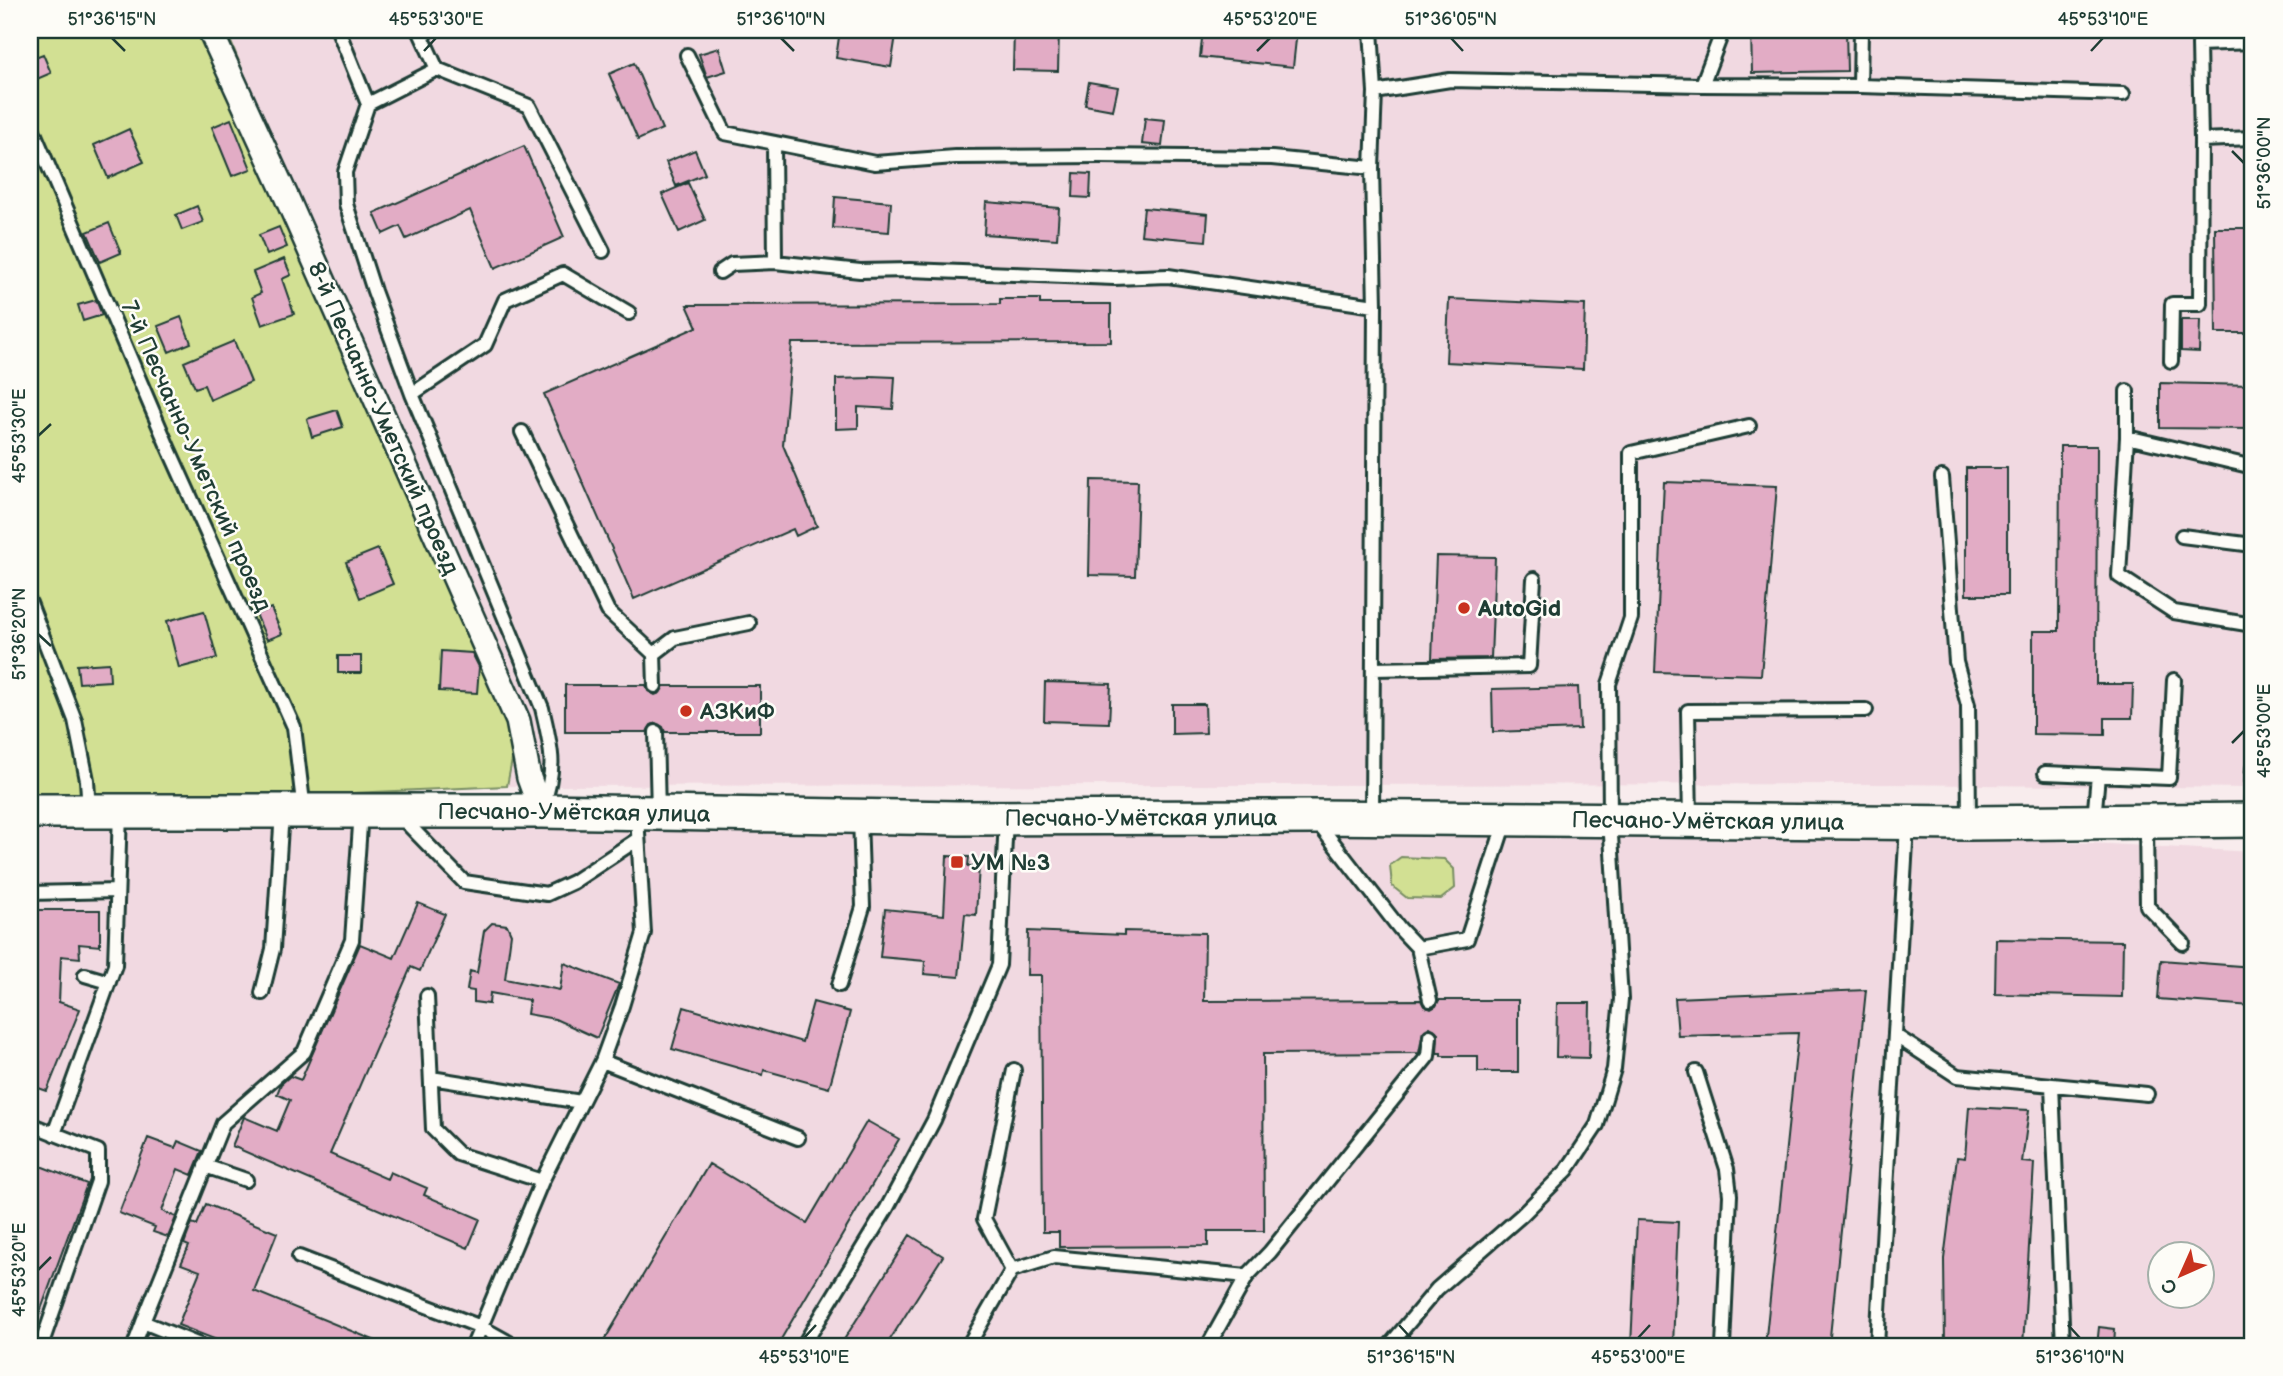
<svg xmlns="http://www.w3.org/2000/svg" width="2283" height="1376" font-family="'Balsamiq Sans',sans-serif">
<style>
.built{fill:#f1d9e1;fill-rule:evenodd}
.green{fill:#d2e093;stroke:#788e64;stroke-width:2}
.building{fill:#e2acc5;stroke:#1f3d34;stroke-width:2}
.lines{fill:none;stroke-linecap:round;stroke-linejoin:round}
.lane-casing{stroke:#1f3d34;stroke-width:18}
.street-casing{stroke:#1f3d34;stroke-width:28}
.secondary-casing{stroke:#1f3d34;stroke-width:38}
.lane{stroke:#fdfcf7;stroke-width:12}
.street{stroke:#fdfcf7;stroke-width:23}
.secondary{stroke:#fdfcf7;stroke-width:33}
.ticks{fill:none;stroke:#1f3d34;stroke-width:2.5}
.poi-dot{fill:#c8321e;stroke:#fdfcf7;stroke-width:2.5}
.labels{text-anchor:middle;stroke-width:5;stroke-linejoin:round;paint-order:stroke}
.street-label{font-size:23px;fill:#1f3d34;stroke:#fdfcf7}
.poi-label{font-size:23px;font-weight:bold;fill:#1f3d34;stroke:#fdfcf7;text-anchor:start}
.neatline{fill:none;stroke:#1f3d34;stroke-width:2.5}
.ticks-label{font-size:18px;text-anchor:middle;fill:#1f3d34}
</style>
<rect width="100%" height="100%" fill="#f8eced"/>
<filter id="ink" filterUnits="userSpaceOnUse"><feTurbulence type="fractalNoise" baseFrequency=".0143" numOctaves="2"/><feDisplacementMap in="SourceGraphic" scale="14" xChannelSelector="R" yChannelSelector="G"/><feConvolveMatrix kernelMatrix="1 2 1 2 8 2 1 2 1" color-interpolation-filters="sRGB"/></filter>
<g filter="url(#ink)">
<path class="built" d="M226,30H2253V788L1888,784L507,786L521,713L297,202Z
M30,827L511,828L991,835L1932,834L2253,852V1346H30ZM2160,1254H2202V1296H2160Z"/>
<path class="green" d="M30,30H226L297,202L521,713L507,786L174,801L30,800Z
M1401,857L1444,859L1454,869L1455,888L1441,899L1407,898L1392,886L1390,865Z"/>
<path class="building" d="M840,30H862L896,35L891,67L836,58Z
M1014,30H1059L1058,71L1013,70Z
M1203,30H1297L1293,67L1200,57Z
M1751,30H1846L1847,71L1752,73Z
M719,48L726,71L707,77L699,54Z
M43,54L51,73L30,82V59Z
M634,63L662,129L638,140L609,74Z
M1089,82L1118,87L1113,110L1085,105Z
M1145,118L1165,120L1162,146L1142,144Z
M231,119L251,169L232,176L212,127Z
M129,129L144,162L108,178L94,145Z
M524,146L564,237L495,268L470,210L406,239L400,226L383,234L374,213Z
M695,150L705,174L676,186L666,162Z
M1074,173L1091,174L1090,198L1073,197Z
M688,183L705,220L679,232L662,194Z
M835,197L891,202L889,232L833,228Z
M986,202L1059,208L1057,239L984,234Z
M197,206L203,222L182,230L176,215Z
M1144,208L1208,214L1206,241L1141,235Z
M109,223L121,253L100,262L87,232Z
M279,227L287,247L267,255L259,235Z
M2215,228H2253V333H2216Z
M284,259L291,275L282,279L294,314L262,325L252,297L261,293L253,272Z
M1000,299H1040V304H1111V342L792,343L783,445L817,526L796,536L793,529L634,599L544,394L697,327L687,305L1000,304Z
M1449,299L1585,305L1583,369L1446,362Z
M96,300L102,315L83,321L78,305Z
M181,317L191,343L169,352L158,326Z
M2181,320H2200L2199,352L2181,351Z
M234,341L251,382L210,400L204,385L195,388L184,362Z
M870,376L895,377L893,409L858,407V428L836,429V379L870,378Z
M2160,383L2253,385V429L2160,428Z
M337,410L343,427L312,437L307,419Z
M2060,446H2097L2096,684H2133L2132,718H2105V735L2033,734V631H2059Z
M1966,468H2007V595H1966Z
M1091,480L1138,481L1135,576L1089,575Z
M1664,482L1777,486L1761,675L1655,672Z
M378,549L393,584L360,598L346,562Z
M1436,556L1495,557L1491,658L1432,659Z
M271,608L282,634L267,640L256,614Z
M204,611L217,658L179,668L167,621Z
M441,651L472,653L479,667L477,693L439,691Z
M338,656H361V673H338Z
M109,663L110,681L79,683L77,665Z
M1045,682L1111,684L1109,723L1044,721Z
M565,685H646L648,691L655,695L660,693L664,686H760V732H665L663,727L656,723L651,725L647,732H565Z
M1578,687L1580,729L1493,732L1492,689Z
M1172,704H1205L1206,733L1172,734Z
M947,856L969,857L968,866H979L976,915L965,914L959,977L924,974L925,961L880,957L885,909L944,915Z
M418,903L445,914L420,971L411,967L330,1154L387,1179L390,1172L427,1188L424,1195L480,1219L468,1248L232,1146L244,1117L277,1131L290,1100L277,1094L281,1084L290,1076L301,1080L360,944L394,958Z
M30,910H100V946L79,944L80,958L61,956L59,1002L80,1009L47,1091L30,1085Z
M492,923L507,925L511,934L505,979L560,990L564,963L619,984L597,1038L555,1019L527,1014L529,1000L490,993L489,1004L474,1002V991L467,990L470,971L477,973L484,931Z
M1028,931L1124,935V931L1205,933L1204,1001L1421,1000L1424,1006L1431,1009L1436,1006L1439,1000H1518V1072H1478V1056H1441V1053H1437L1438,1033L1430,1027L1423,1032L1419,1053L1263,1054L1264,1231H1208V1246L1059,1247V1232H1043L1041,975H1027Z
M1996,939L2123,941L2122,997L1995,994Z
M2161,960L2253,967L2252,1006L2158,999Z
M1866,990L1829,1346H1765L1798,1033L1678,1036L1675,998Z
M813,1002L850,1012L829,1088L764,1070L763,1075L672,1049L684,1007L802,1042Z
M1557,1003H1590L1589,1058L1556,1057Z
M1969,1107L2029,1110L2022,1162L2034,1163L2023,1346H1945L1944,1259L1957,1157L1965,1158Z
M867,1121L899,1139L777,1346H601L709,1164L807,1223Z
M148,1138L175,1148L178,1141L202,1151L192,1175L178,1169L162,1211L176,1217L168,1237L153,1232L155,1227L119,1213Z
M30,1162L87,1184L32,1334H30Z
M206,1204L277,1233L254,1291L388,1346H232L178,1325L200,1271L181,1264L189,1246L184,1244L192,1223L197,1225Z
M1637,1220L1678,1222L1673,1346H1631Z
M910,1235L943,1256L886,1346H840Z
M2099,1327L2115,1329L2114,1346H2097Z"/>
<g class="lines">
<defs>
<path id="lane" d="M338,30L368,104L345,172L346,204L374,291L412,394L542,708C552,751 557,766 542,809
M419,30L437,69
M1371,30L1375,92L1450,80L1702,85L1723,30
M687,55L725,133L875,163L955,157L1100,156L1272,158L1372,168L1375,92
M1702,85L1860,86L1861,30
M1860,86L2123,94
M368,104L437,69L529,106L603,251
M30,123L168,447L294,727L304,811
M2201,140L2199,44L2253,42
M775,262L860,271L910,270L1114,278L1168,276L1375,306L1372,168
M720,272L732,264L775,262L774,143
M2171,361L2172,304H2200L2201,140L2253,138
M412,394L485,345L505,300L563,274L629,313
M522,432L608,611L654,654L655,686
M2127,437V391
M2253,467L2127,437L2119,576L2174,612L2253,625
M1942,477L1956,662L1968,705L1969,821
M2182,536L2253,545
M30,603L75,720L87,780L89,811
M654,654L675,638L749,623
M1373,669L1529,666L1534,579
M656,732L658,812
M2045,773L2169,778L2174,680
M400,816L464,882L547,894L573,882L638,839
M1372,817L1375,306
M1690,819L1688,711L1866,710
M2094,820L2098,775
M2251,820L2253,768
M2146,821L2147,906L2183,943
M1317,822L1400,929L1418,948L1467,939L1505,822
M30,893L117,891
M1418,948L1430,1000
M85,975L109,982
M839,985L863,907L860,817
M262,993L273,949L282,812
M427,996L433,1129L458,1154L542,1181
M1896,1036L1957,1076L2147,1094
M602,1061L798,1138
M1696,1072L1727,1169L1730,1195L1723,1346
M431,1078L581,1102
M2052,1085L2063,1346
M30,1124L98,1151V1181L41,1346
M54,1134L115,965L120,812
M205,1166L246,1180
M299,1257L481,1327L515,1346
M1012,1270L984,1219L1014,1070
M143,1322L223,1123L304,1052L352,940L361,811
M134,1346L143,1322L202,1346
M473,1346L542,1181L602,1061L622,1006L644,933L637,816
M803,1346L887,1208L934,1120L999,965L1006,818
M968,1346L1012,1270L1054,1257L1247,1276L1270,1252L1428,1056L1430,1036
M1208,1346L1247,1276
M1389,1346L1437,1289L1522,1215L1567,1170L1597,1125L1614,1069L1621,999L1610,819L1609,684L1631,618V453L1749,426
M1877,1346L1907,825"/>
<path id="street" d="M210,30L286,196L518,721L529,778L541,811"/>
<g id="secondary">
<path id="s1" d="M30,811H541L958,818L1313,817L1969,823L2253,820"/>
</g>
</defs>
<use href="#lane" class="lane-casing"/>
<use href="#street" class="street-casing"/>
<use href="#secondary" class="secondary-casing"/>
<use href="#lane" class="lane"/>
<use href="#street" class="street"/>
<use href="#secondary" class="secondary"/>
</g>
</g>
<path class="ticks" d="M112,38L125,51M781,38L794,51M1451,38L1463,51M424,51L436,38M1257,51L1270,38M2091,51L2103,38M2232,151L2244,163M38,436L51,424M38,634L51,646M2232,743L2244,731M38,1270L51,1257M1399,1325L1411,1338M2068,1325L2080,1338M804,1338L816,1325M1638,1338L1650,1325"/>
<g class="poi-dot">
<circle cx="1464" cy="608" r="7"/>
<circle cx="686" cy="711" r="7"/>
<rect x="950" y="855" width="14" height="14" rx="3.5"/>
</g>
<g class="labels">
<g class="street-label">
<text transform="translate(384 418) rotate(66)" y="8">8-й Песчанно-Уметский проезд</text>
<text transform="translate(197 456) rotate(66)" y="8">7-й Песчанно-Уметский проезд</text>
<text dy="8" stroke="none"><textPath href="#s1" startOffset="544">Песчано-Умётская улица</textPath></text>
<text dy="8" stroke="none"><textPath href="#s1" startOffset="1111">Песчано-Умётская улица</textPath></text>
<text dy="8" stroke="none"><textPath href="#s1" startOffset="1678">Песчано-Умётская улица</textPath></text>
</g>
<g class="poi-label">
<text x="1478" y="616">AutoGid</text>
<text x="700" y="719">АЗКиФ</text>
<text x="971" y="870">УМ №3</text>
</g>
</g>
<rect width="2283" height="1376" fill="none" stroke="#fdfcf7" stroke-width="77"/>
<g transform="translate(2181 1275) rotate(225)"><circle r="33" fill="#fdfcf7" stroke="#a4b0a9" stroke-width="2"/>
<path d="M0-5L12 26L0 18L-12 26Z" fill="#c8321e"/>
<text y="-10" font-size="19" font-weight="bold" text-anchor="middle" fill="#1f3d34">С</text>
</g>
<rect x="38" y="38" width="2206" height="1300" class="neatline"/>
<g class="ticks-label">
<text x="112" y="25">51°36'15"N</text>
<text x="436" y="25">45°53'30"E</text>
<text x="781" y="25">51°36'10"N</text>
<text x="1270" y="25">45°53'20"E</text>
<text x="1451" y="25">51°36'05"N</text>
<text x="2103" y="25">45°53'10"E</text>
<text transform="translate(2264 163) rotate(-90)" y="6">51°36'00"N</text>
<text transform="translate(19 436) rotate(-90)" y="6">45°53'30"E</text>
<text transform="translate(19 634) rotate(-90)" y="6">51°36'20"N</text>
<text transform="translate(2264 731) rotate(-90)" y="6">45°53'00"E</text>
<text transform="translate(19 1270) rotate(-90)" y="6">45°53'20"E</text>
<text x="804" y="1363">45°53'10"E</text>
<text x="1411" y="1363">51°36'15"N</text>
<text x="1638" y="1363">45°53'00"E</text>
<text x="2080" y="1363">51°36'10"N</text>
</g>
</svg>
